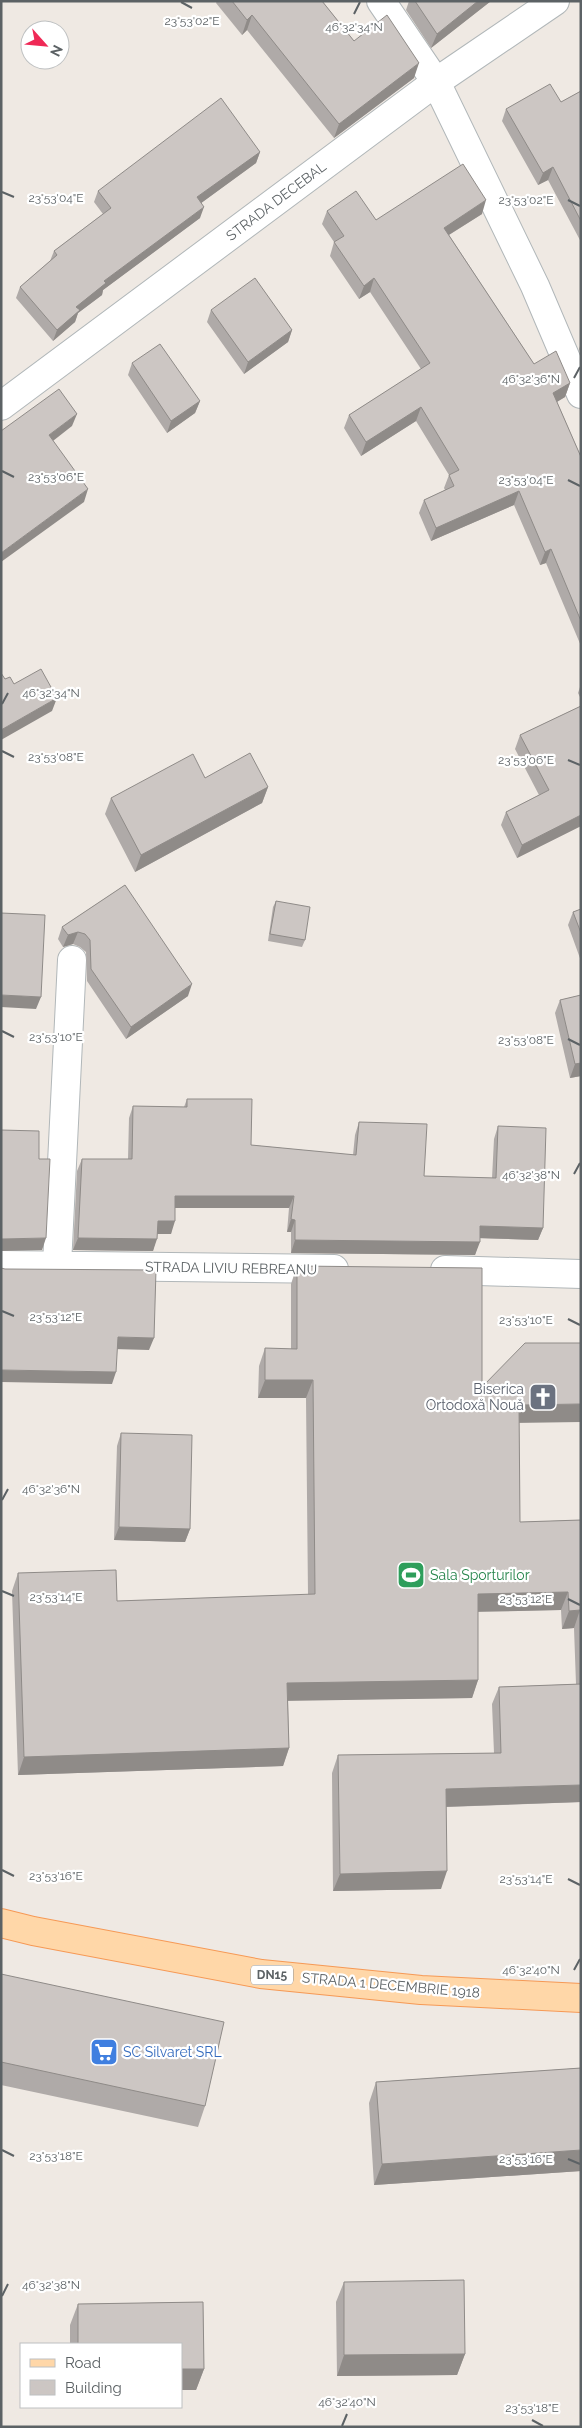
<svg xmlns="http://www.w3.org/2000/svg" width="582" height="2428" font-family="Raleway,sans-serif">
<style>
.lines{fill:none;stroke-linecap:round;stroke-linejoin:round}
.minor-casing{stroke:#b1b7b9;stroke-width:30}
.major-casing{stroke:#f69955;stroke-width:30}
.minor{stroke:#fff;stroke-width:28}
.major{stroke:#ffd7a8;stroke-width:28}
.wall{fill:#afaaa8}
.shaded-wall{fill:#8f8b88}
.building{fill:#ccc6c3;stroke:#8f8b88}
.ticks{fill:none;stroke:#5c6265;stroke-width:2}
.labels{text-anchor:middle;stroke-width:4.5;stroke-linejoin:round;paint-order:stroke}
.shield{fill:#fff;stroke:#8d9193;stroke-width:1}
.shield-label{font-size:12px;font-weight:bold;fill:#5c6265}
.street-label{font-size:14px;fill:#5c6265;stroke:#fff}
.worship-label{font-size:14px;fill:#5b616d;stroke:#fff;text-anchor:end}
.leisure-label{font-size:14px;fill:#27864d;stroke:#fff;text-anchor:start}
.shop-label{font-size:14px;fill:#366cbe;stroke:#fff;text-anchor:start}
.ticks-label{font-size:12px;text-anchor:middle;fill:#5c6265;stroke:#fff;stroke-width:4.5;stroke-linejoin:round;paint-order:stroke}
</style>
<rect width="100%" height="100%" fill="#efe9e3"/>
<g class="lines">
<defs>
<path id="minor" d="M381,1L436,82L535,286L581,394
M1,406L436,82L555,1
M1,1265L334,1269
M57,1265L72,960
M445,1270L581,1274"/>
<path id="major" d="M1,1923L33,1931L261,1974L421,1990L581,1998"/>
</defs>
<use href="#minor" class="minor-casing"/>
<use href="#major" class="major-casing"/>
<use href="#minor" class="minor"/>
<use href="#major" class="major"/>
</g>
<path class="wall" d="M217,1H322L354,41L414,78L334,138L247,30L242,35L216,3Z
M409,1H491L431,48L406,10Z
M581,91V242L548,180L538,185L502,121L506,109L561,102Z
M260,152L256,163L201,203L200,218L103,290L102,295L78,313L75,322L53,341L16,298L20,287L50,261L54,251L103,214L94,202L98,191Z
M327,211L376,220L482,214L449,235L534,364L570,383L565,397L557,402L581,457V646L546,563L540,565L514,505L431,541L419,513L424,500L445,490L444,488L449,475L416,421L361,456L344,428L349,415L421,369L370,292L359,299L330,256L334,242L322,224Z
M211,310L292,330L288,342L244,374L207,322Z
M581,343V354L579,349Z
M132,363L200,401L195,413L167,433L128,375Z
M581,684V699L578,693Z
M581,706V826L517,858L501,825L506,812L539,795L515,749L520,735Z
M205,778L268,787L262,803L135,872L105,814L111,798Z
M125,885L188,996L126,1039L87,981L86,952L80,947L73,944L63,947L58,939L62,927Z
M276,901L305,940L302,947L268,941L273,907Z
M581,909V961L568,925L573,912Z
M581,995V1076L570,1078L555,1013L560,1000Z
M187,1099L251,1145L353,1155L355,1135L359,1122L424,1176L492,1178L494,1139L498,1126L543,1228L538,1240L480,1238L475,1255L291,1253V1232H287L289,1208H175L171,1234H157L153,1251L73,1250L77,1171L82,1159H128L129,1118L133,1106L184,1107Z
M297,1266L482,1387L519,1423L520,1522L581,1520V1802L446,1807L441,1889L333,1891L332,1773L338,1755L494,1753L492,1704L499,1687L576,1684L574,1628L562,1629L561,1610L478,1611V1680L472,1698L288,1700L289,1748L283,1766L18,1775L12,1591L18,1573L117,1601L308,1595L306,1398H258L259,1366L265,1348L291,1349V1284Z
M121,1433L190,1529L185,1542L114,1540L117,1446Z
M1,1974L205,2106L198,2127L1,2085Z
M581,2068V2171L374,2185L369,2103L376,2082Z
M344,2282L465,2354L457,2375L337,2376L336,2302Z
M203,2302L204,2369L196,2390H181V2344H70V2325L78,2304Z"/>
<path class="shaded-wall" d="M478,1H491L431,48L437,34Z
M252,15L247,30L242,35L247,20Z
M419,63L414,78L334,138L339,124Z
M260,152L256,163L193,209L197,197Z
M553,167L548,180L538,185L543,173Z
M486,200L482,214L439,241L444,228Z
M204,207L200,218L103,290L102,295L78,313L75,322L53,341L57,330L76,307L104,281Z
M374,278L370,292L359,299L364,286Z
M292,330L288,342L244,374L248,362Z
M570,383L565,397L548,407L553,393Z
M200,401L195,413L167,433L171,421Z
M421,407L416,421L361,456L366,442Z
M77,414L72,426L44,448L49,435Z
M88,489L84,502L1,562V553Z
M519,491L514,505L431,541L436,528Z
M551,549L546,563L540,565L545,552Z
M57,698L52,711L1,740V730Z
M268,787L262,803L135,872L141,855Z
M581,815V826L517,858L522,845Z
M78,932L73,944L63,947L68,935Z
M192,984L188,996L126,1039L131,1027Z
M1,995L41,997L36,1009L1,1007Z
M581,1063V1076L570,1078L575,1064Z
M175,1196H294L289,1208H171Z
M291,1219L295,1220L291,1232H287Z
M158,1221H175L171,1234H153Z
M480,1226L543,1228L538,1240L475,1238Z
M46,1238L42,1250L1,1251V1239Z
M78,1238L157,1239L153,1251L73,1250Z
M295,1240L480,1242L475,1255L291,1253Z
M118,1337L154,1338L149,1350L113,1349Z
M1,1370L116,1372L112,1384L1,1382Z
M265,1380H313L306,1398H258Z
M581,1404V1422L512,1423L519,1405Z
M119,1527L190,1529L185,1542L114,1540Z
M568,1592L561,1610L471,1612L478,1594Z
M580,1610L574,1628L562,1629L569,1611Z
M478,1680L472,1698L281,1701L287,1683Z
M289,1748L283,1766L18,1775L24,1757Z
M581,1785V1802L440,1807L446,1789Z
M447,1871L441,1889L333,1891L340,1874Z
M581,2150V2171L374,2185L382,2164Z
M465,2354L457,2375L337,2376L344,2355Z
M181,2369H204L196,2390H181Z"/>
<path class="building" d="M232,1H322L354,41L387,15L419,63L339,124L252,15L247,20Z
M415,1H478L437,34Z
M550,84L561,102L581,91V221L553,167L543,173L506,109Z
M221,98L260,152L197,197L204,207L104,281L106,283L76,307L80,310L57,330L20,287L57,255L54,251L111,208L98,191Z
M463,164L486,200L444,228L534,364L556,351L570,383L553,393L581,457V621L551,549L545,552L519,491L436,528L424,500L454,486L449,475L459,470L421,407L366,442L349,415L430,363L374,278L364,286L334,242L344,236L327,211L356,191L376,220Z
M255,278L292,330L248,362L211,310Z
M160,344L200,401L171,421L132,363Z
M59,389L77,414L49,435L88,489L1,553V431Z
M41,669L57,698L1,730V673L5,679L10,677L14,684Z
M581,706V815L522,845L506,812L549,790L520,735Z
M250,753L268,787L141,855L111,798L193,754L205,778Z
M125,885L192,984L131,1027L91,969L90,940L85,934L78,932L68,935L62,927Z
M276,901L310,907L305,940L270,934Z
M581,909V933L573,912Z
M1,913L45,915L41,997L1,995Z
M581,995V1063L575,1064L560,1000Z
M187,1099H252L251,1145L356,1155L359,1122L427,1124L424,1176L496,1178L498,1126L546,1128L543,1228L480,1226V1242L295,1240V1220L291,1219L294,1196H175V1221H158L157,1239L78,1238L82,1159H132L133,1106L187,1107Z
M1,1130L39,1131V1159H50L46,1238L1,1239Z
M297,1266L482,1268V1387L525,1343H581V1404L519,1405L520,1522L581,1520V1618L580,1610L569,1611L568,1592L478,1594V1680L287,1683L289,1748L24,1757L18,1573L116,1570L117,1601L315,1594L313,1380H265V1348L297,1349Z
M1,1268L5,1269L156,1270L154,1338L118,1337L116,1372L1,1370Z
M121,1433L192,1435L190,1529L119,1527Z
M581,1684V1785L446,1789L447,1871L340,1874L338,1755L501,1753L499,1687Z
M1,1974L224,2022L205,2106L1,2062Z
M581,2068V2150L382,2164L376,2082Z
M464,2280L465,2354L344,2355V2282Z
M203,2302L204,2369H181V2344H78V2304Z"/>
<path class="ticks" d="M181,2L192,8M354,14L360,2M2,192L14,197M568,200L580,206M574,378L580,367M2,471L14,477M568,480L580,486M2,704L8,693M2,751L14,757M568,760L580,765M2,1031L14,1037M568,1039L580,1045M574,1174L580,1163M2,1311L14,1316M568,1319L580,1325M2,1500L8,1489M2,1591L14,1596M568,1599L580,1605M2,1870L14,1876M568,1879L580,1885M574,1970L580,1959M2,2150L14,2156M568,2159L580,2164M2,2296L8,2284M532,2420L543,2426M342,2426L347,2414"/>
<defs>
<symbol id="church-square" viewBox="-11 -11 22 22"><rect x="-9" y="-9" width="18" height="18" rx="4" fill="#6b7280" stroke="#fff"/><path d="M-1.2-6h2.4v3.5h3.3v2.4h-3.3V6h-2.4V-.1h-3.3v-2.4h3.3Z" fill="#fff"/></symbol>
<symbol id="stadium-square" viewBox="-11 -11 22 22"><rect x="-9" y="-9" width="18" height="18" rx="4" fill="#2e9e5b" stroke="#fff"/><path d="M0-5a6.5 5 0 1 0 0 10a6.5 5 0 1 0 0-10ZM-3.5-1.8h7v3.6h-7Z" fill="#fff"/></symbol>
<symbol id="supermarket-square" viewBox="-11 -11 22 22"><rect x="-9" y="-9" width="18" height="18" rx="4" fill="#3f7fe0" stroke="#fff"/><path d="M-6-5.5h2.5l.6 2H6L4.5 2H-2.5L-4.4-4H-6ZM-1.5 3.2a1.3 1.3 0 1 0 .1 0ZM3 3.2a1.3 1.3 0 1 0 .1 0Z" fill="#fff"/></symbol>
</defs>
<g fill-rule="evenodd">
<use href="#church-square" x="527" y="1381" width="32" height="32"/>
<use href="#stadium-square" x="395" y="1559" width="32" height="32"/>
<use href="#supermarket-square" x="88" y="2036" width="32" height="32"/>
</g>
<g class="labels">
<rect class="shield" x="251" y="1965.5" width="42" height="19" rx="4"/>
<g class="shield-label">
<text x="272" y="1979">DN15</text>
</g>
<g class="street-label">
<text transform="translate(276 201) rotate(-37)" y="5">STRADA DECEBAL</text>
<text transform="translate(231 1268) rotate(1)" y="5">STRADA LIVIU REBREANU</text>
<text transform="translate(391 1985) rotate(5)" y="5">STRADA 1 DECEMBRIE 1918</text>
</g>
<g class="worship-label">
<text x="524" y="1394">Biserica<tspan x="524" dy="16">Ortodoxă Nouă</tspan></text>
</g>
<g class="leisure-label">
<text x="430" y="1580">Sala Sporturilor</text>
</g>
<g class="shop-label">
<text x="123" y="2057">SC Silvaret SRL</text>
</g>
</g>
<g class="ticks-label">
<text x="192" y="25">23°53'02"E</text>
<text x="354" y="31">46°32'34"N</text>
<text x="56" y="202">23°53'04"E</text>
<text x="526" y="204">23°53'02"E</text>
<text x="531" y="383">46°32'36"N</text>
<text x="56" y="481">23°53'06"E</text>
<text x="526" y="484">23°53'04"E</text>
<text x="51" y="697">46°32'34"N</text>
<text x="56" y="761">23°53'08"E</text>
<text x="526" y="764">23°53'06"E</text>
<text x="56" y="1041">23°53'10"E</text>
<text x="526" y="1044">23°53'08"E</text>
<text x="531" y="1179">46°32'38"N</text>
<text x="56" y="1321">23°53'12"E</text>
<text x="526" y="1324">23°53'10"E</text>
<text x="51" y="1493">46°32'36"N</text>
<text x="56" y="1601">23°53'14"E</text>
<text x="526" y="1603">23°53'12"E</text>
<text x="56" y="1880">23°53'16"E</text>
<text x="526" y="1883">23°53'14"E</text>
<text x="531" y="1974">46°32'40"N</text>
<text x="56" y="2160">23°53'18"E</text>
<text x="526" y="2163">23°53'16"E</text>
<text x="51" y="2289">46°32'38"N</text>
<text x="347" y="2406">46°32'40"N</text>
<text x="532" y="2412">23°53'18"E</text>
</g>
<rect width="582" height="2428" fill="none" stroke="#5c6265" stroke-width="5"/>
<rect x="20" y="2343" width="162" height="65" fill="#ffffff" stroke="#bec0c1"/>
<rect x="30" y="2359" width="25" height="8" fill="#ffd7a8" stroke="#bec0c1"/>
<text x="65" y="2368" font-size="15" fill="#5c6265">Road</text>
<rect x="30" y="2380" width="25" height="15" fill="#ccc6c3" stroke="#bec0c1"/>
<text x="65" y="2393" font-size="15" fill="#5c6265">Building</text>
<g transform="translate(45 45) rotate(117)"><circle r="24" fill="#ffffff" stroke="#bec0c1"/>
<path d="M0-4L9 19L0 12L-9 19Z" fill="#ef2956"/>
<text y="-8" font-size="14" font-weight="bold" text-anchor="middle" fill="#5c6265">N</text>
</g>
</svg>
